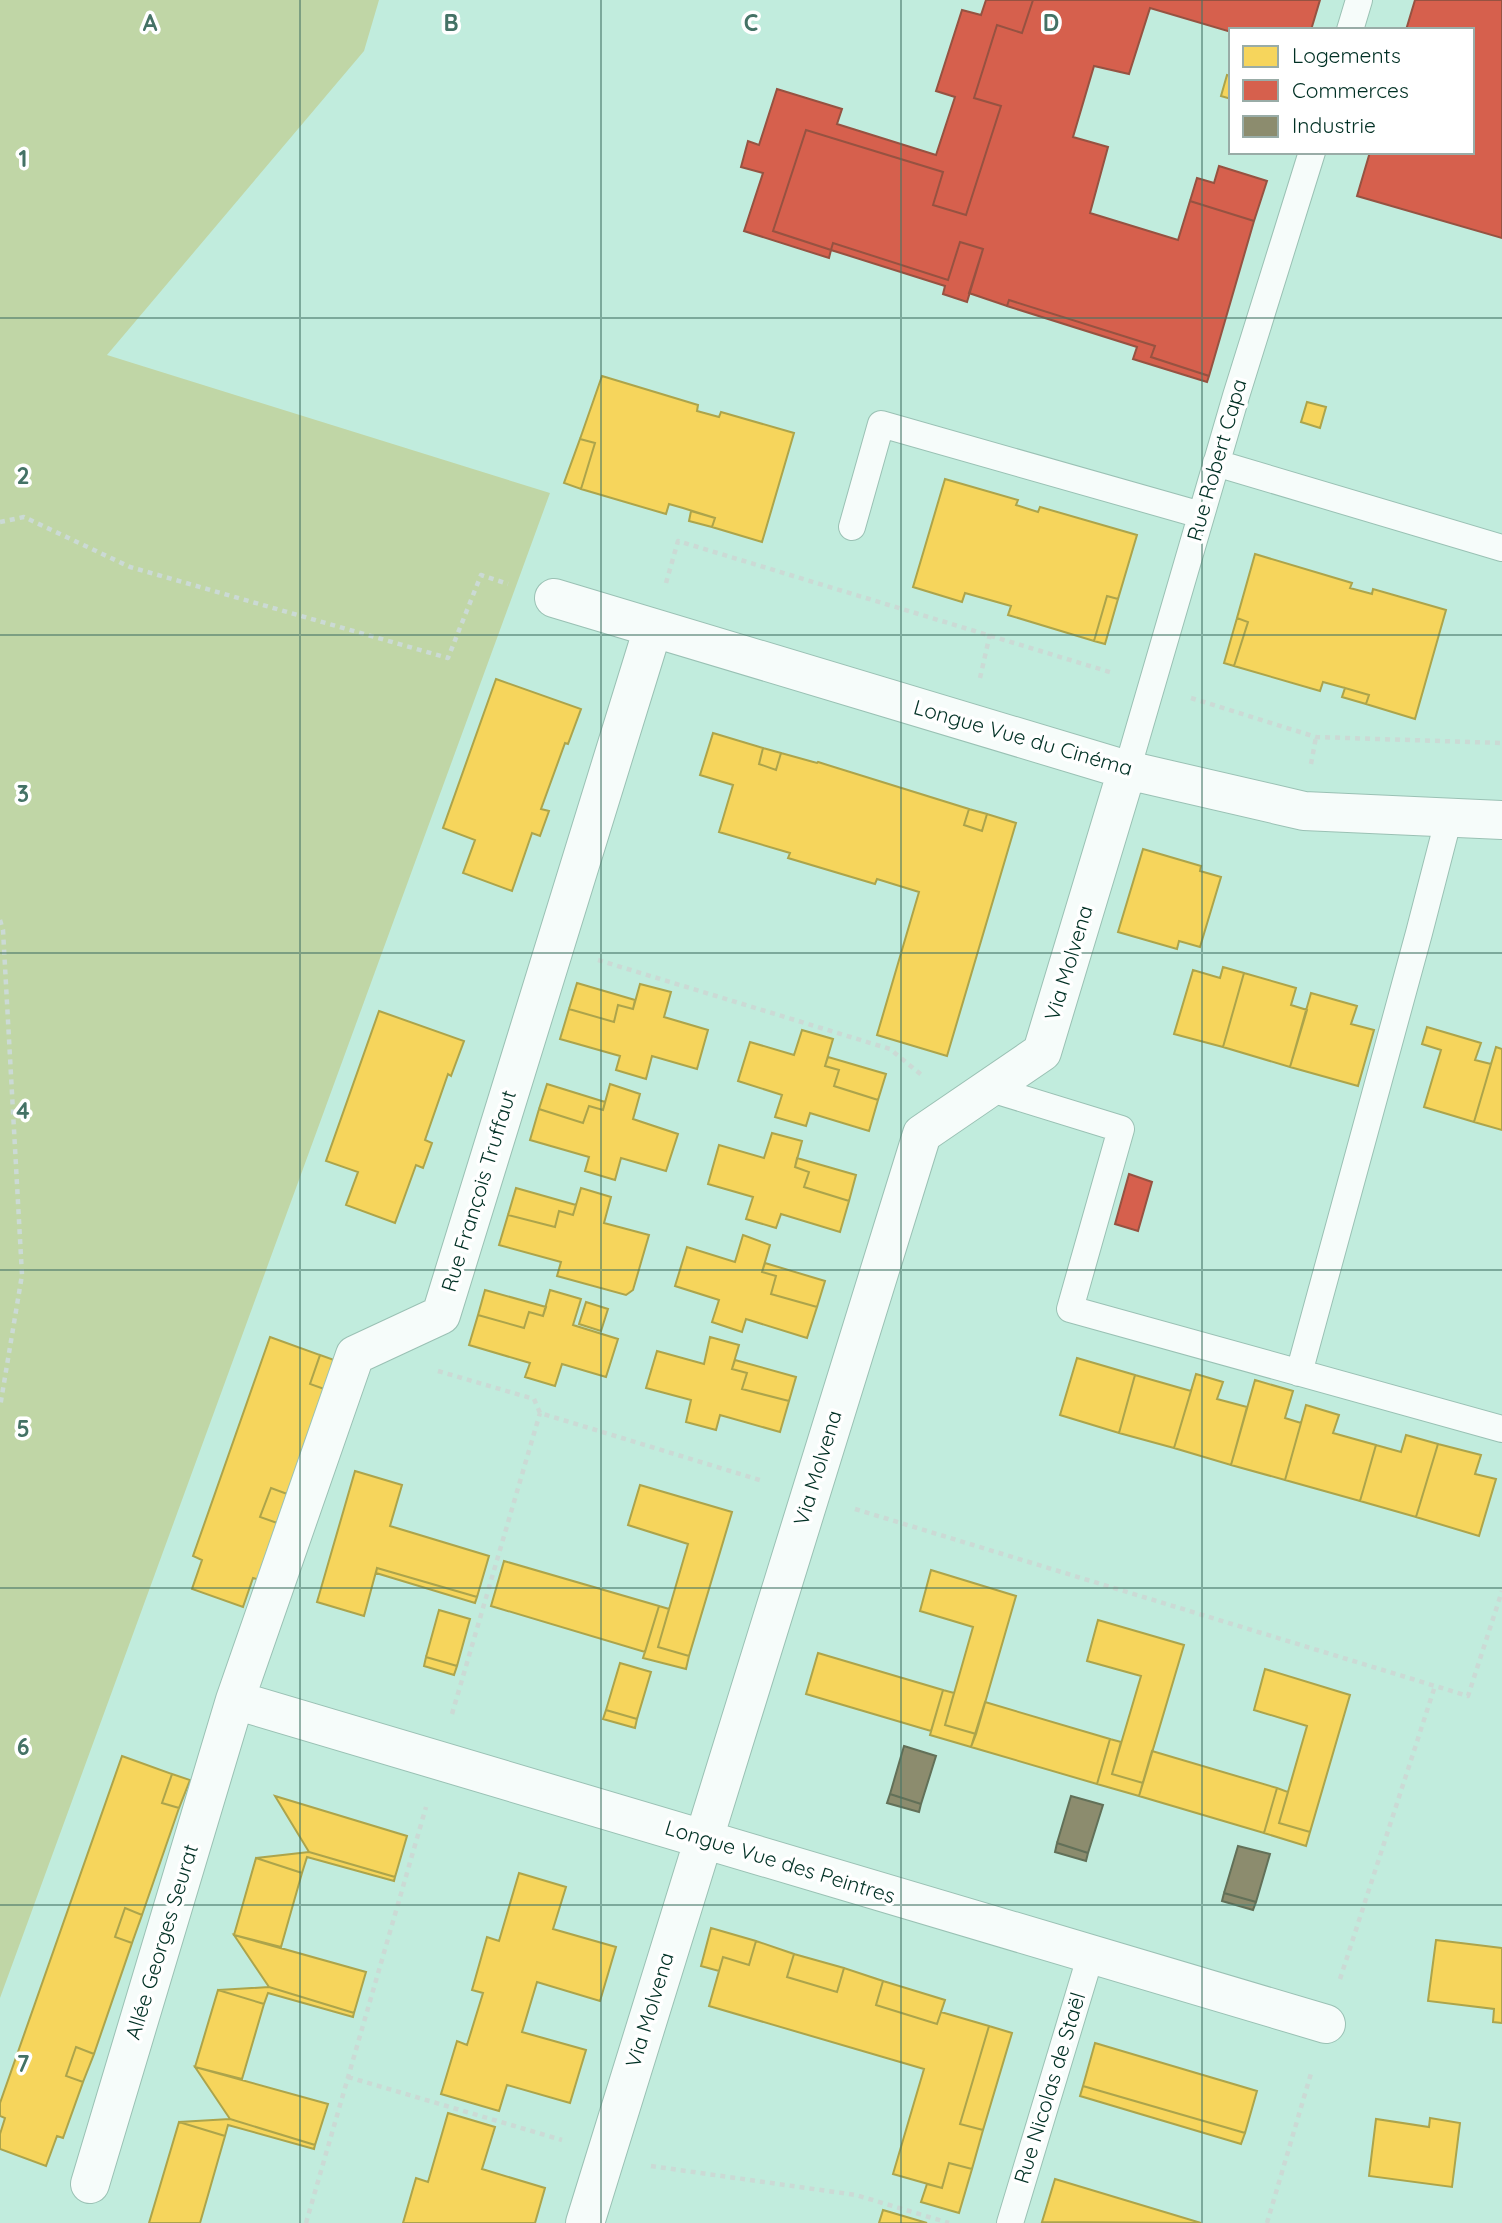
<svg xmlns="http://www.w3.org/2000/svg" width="1502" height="2223" font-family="Quicksand,sans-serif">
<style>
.green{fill:#c0d6a6}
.homes{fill:#f6d55c;stroke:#aca44b;stroke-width:2}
.shops{fill:#d6604d;stroke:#965241;stroke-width:2}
.industry{fill:#8c8c6e;stroke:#627058;stroke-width:2}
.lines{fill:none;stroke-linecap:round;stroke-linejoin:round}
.service-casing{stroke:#9ac1b4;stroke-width:28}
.minor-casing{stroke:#9ac1b4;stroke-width:40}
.path{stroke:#cbdad5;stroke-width:4.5;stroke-dasharray:5 5;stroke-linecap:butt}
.service{stroke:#f6fcfa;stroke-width:26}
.minor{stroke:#f6fcfa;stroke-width:38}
.grid{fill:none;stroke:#447265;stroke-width:2;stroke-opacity:0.55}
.labels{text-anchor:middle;stroke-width:7;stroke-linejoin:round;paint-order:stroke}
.street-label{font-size:21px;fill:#003024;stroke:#fff}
.grid-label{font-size:23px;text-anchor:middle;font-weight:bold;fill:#447265;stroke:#fff;stroke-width:7;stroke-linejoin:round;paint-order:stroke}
</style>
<rect width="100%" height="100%" fill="#c1ecdd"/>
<path class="green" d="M0,0H379L364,51L107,355L550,493L0,1998Z"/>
<path class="homes" d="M1227,75L1231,76V99L1221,96Z
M602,376L698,405L697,411L719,417L721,412L794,433L762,542L712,527L715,518L683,508L669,504L666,514L581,489L595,443L580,439Z
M1307,402L1326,407L1320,428L1301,422Z
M580,439L595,443L581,489L564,483Z
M945,479L1018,500L1016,505L1038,512L1040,507L1137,535L1118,599L1107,596L1094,641L1008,615L1011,606L965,593L962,602L913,587Z
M691,511L715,518L712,527L689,521Z
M1255,554L1352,583L1350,588L1372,594L1373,589L1446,610L1415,719L1366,704L1369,695L1345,688L1323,682L1320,691L1234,666L1248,622L1237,618Z
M1107,596L1118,599L1105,644L1094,641Z
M1237,618L1248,622L1234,666L1224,663Z
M496,679L581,709L568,744L565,743L541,809L549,811L540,836L532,833L512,891L463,873L475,840L443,828Z
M1345,688L1369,695L1366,704L1342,697Z
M713,733L763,748L759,764L776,770L781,753L817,763L818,762L969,809L964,825L982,831L987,814L1016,823L947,1056L877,1035L919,892L877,879L875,884L788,858L790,853L719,832L733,785L700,775Z
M763,748L781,753L776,770L759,764Z
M969,809L987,814L982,831L964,825Z
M1143,849L1201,866L1200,871L1221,877L1200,947L1179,941L1177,949L1118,932Z
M1223,967L1244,973L1223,1047L1174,1034L1193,970L1220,978Z
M1244,973L1296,988L1291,1005L1307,1010L1290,1067L1223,1047Z
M577,983L635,1000L633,1009L618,1005L614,1022L569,1009Z
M640,984L671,992L664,1017L708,1030L697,1069L652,1056L646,1079L616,1070L620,1056L560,1039L569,1009L614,1022L618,1005L633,1009Z
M1311,993L1357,1006L1351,1024L1374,1030L1358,1086L1290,1067Z
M379,1011L464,1041L451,1076L448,1074L425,1140L432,1143L423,1168L416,1165L395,1223L346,1205L358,1172L326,1161Z
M1427,1027L1481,1043L1475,1060L1491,1064L1474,1122L1424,1107L1441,1050L1422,1044Z
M802,1030L833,1039L825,1066L839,1070L834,1086L878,1100L869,1131L810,1113L806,1126L775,1117L782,1095L738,1081L750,1042L794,1055Z
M1496,1047L1502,1049V1130L1474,1122Z
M828,1057L886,1074L878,1100L834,1086L839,1070L825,1066Z
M547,1084L605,1102L603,1110L589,1106L583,1123L539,1109Z
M610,1084L640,1094L633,1119L678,1134L666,1171L621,1158L615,1180L585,1171L589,1157L530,1140L539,1109L583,1123L589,1106L603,1110Z
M772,1133L802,1141L795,1167L809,1172L804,1187L849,1201L840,1232L781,1214L776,1228L746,1219L753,1197L708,1184L719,1145L764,1158Z
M797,1158L856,1175L849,1201L804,1187L809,1172L795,1167Z
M516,1188L576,1205L573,1215L559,1211L555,1227L508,1215Z
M581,1188L611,1197L604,1223L649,1235L633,1290L626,1295L557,1276L561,1262L499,1245L508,1215L555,1227L559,1211L573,1215Z
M743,1235L770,1245L762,1272L776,1276L771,1294L817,1307L807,1338L746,1319L742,1332L712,1322L719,1300L675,1286L687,1247L735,1262Z
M765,1263L825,1281L817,1307L771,1294L776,1276L762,1272Z
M485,1290L546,1307L543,1316L529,1312L524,1328L478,1315Z
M550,1290L581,1299L573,1325L618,1339L606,1377L562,1364L555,1386L525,1377L530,1363L469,1345L478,1315L524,1328L529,1312L543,1316Z
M586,1302L608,1309L601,1331L579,1324Z
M270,1337L320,1355L310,1384L327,1390L290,1495L271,1488L260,1517L280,1524L260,1580L253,1578L243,1607L192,1589L202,1560L193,1556Z
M710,1337L739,1345L732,1369L747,1373L742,1389L789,1401L780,1432L720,1415L716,1430L686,1422L691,1400L646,1388L657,1351L704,1364Z
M320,1355L337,1361L327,1390L310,1384Z
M1077,1358L1135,1375L1119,1433L1060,1415Z
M735,1360L796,1377L789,1401L742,1389L747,1373L732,1369Z
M1196,1374L1223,1382L1217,1399L1247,1407L1231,1465L1174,1448Z
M1135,1375L1191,1391L1174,1448L1119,1433Z
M1255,1380L1293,1391L1285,1418L1301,1423L1285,1480L1231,1465Z
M1306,1405L1339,1415L1333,1433L1376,1445L1360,1501L1285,1480Z
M1406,1435L1438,1444L1416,1517L1360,1501L1376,1445L1401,1452Z
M1438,1444L1481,1455L1475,1474L1496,1479L1479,1536L1416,1517Z
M355,1471L402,1485L390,1526L489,1556L477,1597L377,1568L364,1616L317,1602Z
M640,1485L732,1512L689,1656L658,1647L688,1544L628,1525Z
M271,1488L290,1495L280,1524L260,1517Z
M504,1561L659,1606L645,1652L491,1606Z
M377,1568L477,1597L475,1603L376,1573Z
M931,1570L1016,1596L976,1734L945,1725L973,1627L920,1611Z
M659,1606L669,1609L658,1647L689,1656L686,1669L643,1658Z
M439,1610L470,1619L457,1666L426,1657Z
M1098,1620L1184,1645L1143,1783L1112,1774L1141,1676L1087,1661Z
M818,1653L943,1690L931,1731L806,1694Z
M426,1657L457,1666L454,1675L424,1666Z
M620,1663L651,1672L637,1719L606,1710Z
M1265,1669L1350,1695L1310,1832L1279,1823L1307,1726L1254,1710Z
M943,1690L954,1693L945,1725L976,1734L971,1747L930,1735Z
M985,1702L1110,1739L1097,1784L971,1747Z
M606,1710L637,1719L635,1728L603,1719Z
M1110,1739L1121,1742L1112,1774L1143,1783L1139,1796L1097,1784Z
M1152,1751L1277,1788L1264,1833L1139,1796Z
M122,1756L172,1774L162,1803L179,1808L142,1915L125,1908L115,1937L132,1943L94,2054L76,2047L66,2076L83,2082L63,2138L57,2136L46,2166L0,2149V2134L5,2118L0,2116V2103Z
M172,1774L190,1780L179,1808L162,1803Z
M1277,1788L1288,1792L1279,1823L1310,1832L1306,1846L1264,1833Z
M275,1796L407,1836L395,1877L309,1852Z
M309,1852L395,1877L394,1881L307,1857L302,1873L256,1858Z
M256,1858L302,1873L281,1947L234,1935Z
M519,1873L566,1887L553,1929L616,1947L600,2001L537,1982L522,2032L586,2050L570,2103L507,2085L499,2111L441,2094L457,2041L467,2045L483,1993L472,1990L487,1937L499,1941Z
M125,1908L142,1915L132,1943L115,1937Z
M711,1928L756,1941L749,1965L723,1957L719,1971L701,1966Z
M234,1935L366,1972L354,2013L269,1987Z
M1436,1940L1502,1948V2023L1493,2022L1494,2009L1428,2001Z
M756,1941L794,1954L787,1977L837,1992L844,1968L883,1981L876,2005L937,2024L941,2012L989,2026L960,2124L983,2130L972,2169L949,2163L942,2188L893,2174L924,2069L709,2006L723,1957L749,1965Z
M794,1954L844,1968L837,1992L787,1977Z
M883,1981L945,2000L937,2024L876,2005Z
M269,1987L354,2013L353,2017L268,1993L264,2004L218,1990Z
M218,1990L264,2004L242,2079L195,2067Z
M989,2026L1012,2033L983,2130L960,2124Z
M1095,2043L1257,2091L1245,2133L1083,2086Z
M76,2047L94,2054L83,2082L66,2076Z
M195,2067L328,2104L315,2145L230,2119Z
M1083,2086L1245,2133L1241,2144L1080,2096Z
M448,2113L495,2127L482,2169L545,2188L535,2223H403L416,2178L428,2182Z
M1430,2118L1460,2123L1452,2187L1369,2176L1376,2119L1429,2127Z
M230,2119L315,2145L314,2149L228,2125L225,2136L179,2122Z
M179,2122L225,2136L200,2223H149Z
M949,2163L972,2169L959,2213L921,2202L927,2184L942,2188Z
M1055,2179L1201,2223L1042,2222Z
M883,2210L927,2223H879Z"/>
<path class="shops" d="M986,0H1033L1022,33L997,25L974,98L1001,106L966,215L933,205L943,172L806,130L773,231L831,250L829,258L744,231L763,173L741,167L748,141L759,145L777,89L842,109L837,124L936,155L955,97L936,91L962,10L981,15Z
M1033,0H1320L1311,30H1231V32L1150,8L1129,74L1094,66L1073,137L1108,147L1090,213L1178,240L1190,201L1254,221L1209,376L1151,357L1155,346L1009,300L1007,306L969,293L983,249L960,242L948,280L833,243L831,250L773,231L806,130L943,172L933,205L966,215L1001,106L974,98L997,25L1022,33Z
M1415,0H1502V238L1357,196L1370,152H1472V30H1406Z
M1219,166L1267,181L1254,221L1190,201L1197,178L1214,183Z
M960,242L983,249L967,302L943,294L945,286L831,250L833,243L948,280Z
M1009,300L1155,346L1151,357L1209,376L1207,382L1133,359L1137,347L1007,306Z
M1129,1174L1152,1182L1138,1231L1115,1224Z"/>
<path class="industry" d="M904,1746L936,1756L921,1804L890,1794Z
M890,1794L921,1804L919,1812L887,1803Z
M1071,1796L1103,1805L1088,1853L1057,1843Z
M1057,1843L1088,1853L1086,1861L1055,1852Z
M1238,1846L1270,1854L1256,1902L1224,1893Z
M1224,1893L1256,1902L1253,1910L1222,1901Z"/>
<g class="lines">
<defs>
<path id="service" d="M1350,30L1359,0
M1216,463L1502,548
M852,527L881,424L1201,515
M1127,770L1236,396L1312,152
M988,1088L1121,1129L1070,1309L1502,1429
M1299,1373L1419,933L1449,817
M1010,2223L1091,1954"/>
<path id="minor" d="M554,598L1127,770L1304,811L1502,820
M235,1700L1326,2024
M90,2184L235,1700L355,1355L441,1315L653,628
M585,2223L922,1134L1042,1052L1127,770"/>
</defs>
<use href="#service" class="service-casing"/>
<use href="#minor" class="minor-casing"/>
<path class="path" d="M0,522L24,517L130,567L448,658L481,575L508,584
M666,583L678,541L1113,673
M980,678L990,634
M1191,698L1316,737L1502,743
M1311,764L1316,737
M0,920L3,930L22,1275L0,1407
M598,960L890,1049L924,1077
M438,1371L534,1399L540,1413L763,1481
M855,1509L1468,1696L1502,1591
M452,1714L540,1413
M1340,1979L1435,1686
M348,2077L562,2140
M651,2166L856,2195L949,2223
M306,2223L426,1807
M1267,2223L1312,2070"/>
<use href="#service" class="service"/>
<use href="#minor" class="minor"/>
</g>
<path class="grid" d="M300,0V2223M601,0V2223M901,0V2223M1202,0V2223M0,318H1502M0,635H1502M0,953H1502M0,1270H1502M0,1588H1502M0,1905H1502"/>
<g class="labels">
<g class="street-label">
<text transform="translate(1217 460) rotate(-74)" y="7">Rue Robert Capa</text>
<text transform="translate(1023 738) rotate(16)" y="7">Longue Vue du Cinéma</text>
<text transform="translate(1069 963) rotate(-73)" y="7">Via Molvena</text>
<text transform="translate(479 1191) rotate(-73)" y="7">Rue François Truffaut</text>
<text transform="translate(818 1468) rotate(-73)" y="7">Via Molvena</text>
<text transform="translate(780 1862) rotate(17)" y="7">Longue Vue des Peintres</text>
<text transform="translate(162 1942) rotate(-73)" y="7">Allée Georges Seurat</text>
<text transform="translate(650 2010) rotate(-73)" y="7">Via Molvena</text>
<text transform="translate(1050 2088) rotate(-73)" y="7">Rue Nicolas de Staël</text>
</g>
</g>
<g class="grid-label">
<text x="150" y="31">A</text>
<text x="451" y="31">B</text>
<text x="751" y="31">C</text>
<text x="1051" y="31">D</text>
<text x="23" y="167">1</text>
<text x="23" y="484">2</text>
<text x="23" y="802">3</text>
<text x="23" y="1119">4</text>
<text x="23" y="1437">5</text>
<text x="23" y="1755">6</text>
<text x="23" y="2072">7</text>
</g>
<rect x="1229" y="28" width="245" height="126" fill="#ffffff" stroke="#99aca7" stroke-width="2"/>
<rect x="1243" y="46" width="35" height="21" fill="#f6d55c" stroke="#99aca7" stroke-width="2"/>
<text x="1292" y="63" font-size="21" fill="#003024">Logements</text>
<rect x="1243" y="80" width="35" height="21" fill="#d6604d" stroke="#99aca7" stroke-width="2"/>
<text x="1292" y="98" font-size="21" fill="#003024">Commerces</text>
<rect x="1243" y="116" width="35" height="21" fill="#8c8c6e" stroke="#99aca7" stroke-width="2"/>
<text x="1292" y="133" font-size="21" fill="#003024">Industrie</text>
</svg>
